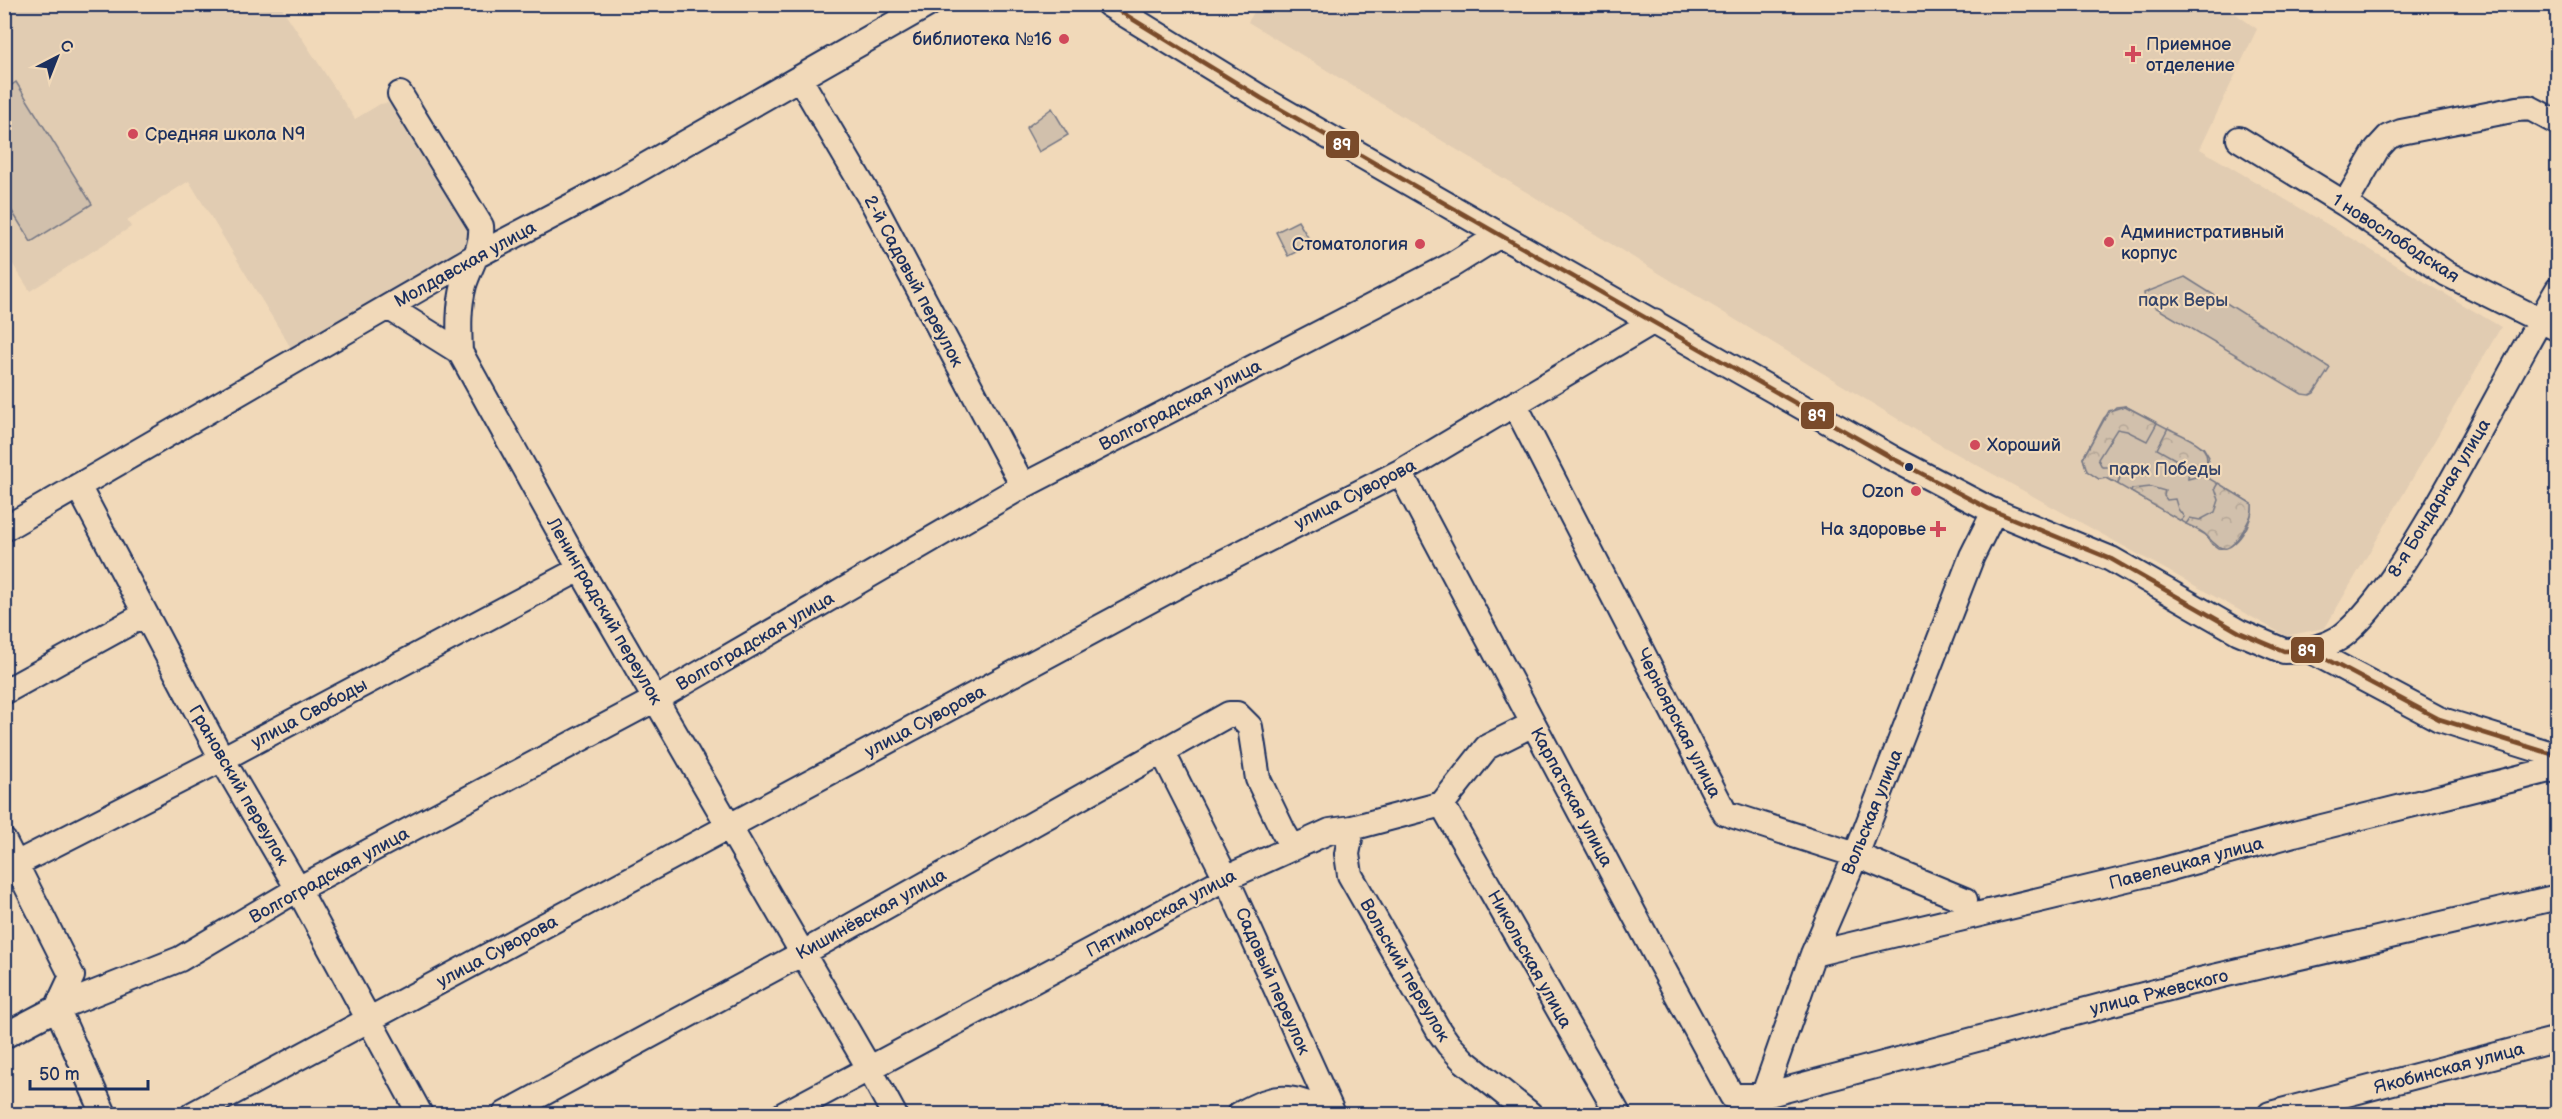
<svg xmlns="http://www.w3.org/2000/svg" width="2562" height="1119" font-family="'Balsamiq Sans',sans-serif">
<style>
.built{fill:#e1ccb2}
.green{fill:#d1c0ac;stroke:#767885;stroke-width:1.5}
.forest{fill:url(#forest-crowns);stroke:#767885;stroke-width:1.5}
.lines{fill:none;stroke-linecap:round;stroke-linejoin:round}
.minor-casing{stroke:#1b2f5e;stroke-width:28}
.minor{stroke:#f1d9b9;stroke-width:24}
.bus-1-casing{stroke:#f1d9b9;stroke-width:9}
.bus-1{stroke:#7a4b2a;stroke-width:4.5}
.poi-dot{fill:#d1495b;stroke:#f1d9b9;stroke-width:2}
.bus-dot{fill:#1b2f5e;stroke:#f1d9b9;stroke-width:2}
.labels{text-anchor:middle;stroke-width:4.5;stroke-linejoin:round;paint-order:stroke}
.poi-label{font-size:18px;fill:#1b2f5e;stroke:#f1d9b9;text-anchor:end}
.street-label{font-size:18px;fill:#1b2f5e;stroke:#f1d9b9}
.park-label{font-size:18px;fill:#36456a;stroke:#f1d9b9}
.line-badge{stroke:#f1d9b9;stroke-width:2}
.badge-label{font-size:16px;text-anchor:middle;font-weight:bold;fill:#fff}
</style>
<defs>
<pattern id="forest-crowns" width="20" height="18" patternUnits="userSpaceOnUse" patternTransform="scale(1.5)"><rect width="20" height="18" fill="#d1c0ac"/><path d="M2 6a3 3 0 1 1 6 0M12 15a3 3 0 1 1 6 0" fill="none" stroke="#b3a596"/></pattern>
</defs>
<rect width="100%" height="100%" fill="#f1d9b9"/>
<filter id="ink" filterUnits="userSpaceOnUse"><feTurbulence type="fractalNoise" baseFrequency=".0167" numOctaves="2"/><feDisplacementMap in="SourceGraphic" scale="12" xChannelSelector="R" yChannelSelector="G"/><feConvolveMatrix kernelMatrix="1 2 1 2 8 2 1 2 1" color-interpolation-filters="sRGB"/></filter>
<g filter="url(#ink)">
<path class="built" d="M5,4L280,5L355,119L380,104L387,103L397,110L466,216L472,239L465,250L291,348L189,181L127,220L131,227L30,291L5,252Z
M1259,4L2223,5L2257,29L2200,149L2501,327L2325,628L2286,636L1937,443L1248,22Z"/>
<path class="green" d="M16,82L92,204L31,242L5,200V90Z
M1052,108L1068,135L1039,152L1026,128Z
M1298,221L1312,244L1288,256L1276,232Z
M2185,277L2330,368L2314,393L2310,395L2302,394L2145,301L2144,293Z
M2125,406L2203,447L2209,457L2203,475L2252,504C2254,521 2237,551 2218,548L2211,543L2206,535L2107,478L2099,479L2087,471L2083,458L2104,418L2116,407Z"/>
<path class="forest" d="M2125,406L2157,423L2147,441L2127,431L2117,429L2098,459L2102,467H2112L2121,474L2118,484L2107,478L2099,479L2087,471L2083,458L2109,411Z
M2168,428C2191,441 2217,444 2203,475L2188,479L2189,467L2157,449Z
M2218,483L2252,504C2253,515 2248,521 2243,531C2231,551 2223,555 2207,536C2203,531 2193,527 2186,524L2190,518L2200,520L2215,512L2219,500L2215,488Z
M2151,487L2165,491L2164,496L2167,500L2175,499L2178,509L2184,517L2181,521L2131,492L2132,489Z"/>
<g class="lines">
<defs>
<path id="minor" d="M1108,4L1261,98L1500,235L1892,458L1989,509L2111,559L2239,632L2284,651L2309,650L2439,719L2558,756
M800,79L873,203L1023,486
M400,94L481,226C483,248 470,265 464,285C458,308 459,329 460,352L580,569L869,1068L894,1114
M2239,139L2345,204L2447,274L2558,329
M2345,204L2377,149L2388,137L2401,132L2517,109L2530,108L2558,123
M388,307L460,352
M1515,405L1725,813L1856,855L1965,900
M1400,472L1659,961L1732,1096H1762L2192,982L2558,897
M78,486L222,759L298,889L420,1114
M4,529L476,256L615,183L929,4
M2309,650C2322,646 2336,642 2346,633C2379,605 2412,549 2434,512C2477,438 2515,362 2558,289
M4,692L144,615
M1162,751L1226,878L1333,1114
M1442,804L1618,1114
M1352,828L1347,854L1350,875L1439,1031L1449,1045L1464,1061L1530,1114
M4,841L72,976L57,1008L104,1114
M4,870L222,759L580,569
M1813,954L2160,871L2294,834L2558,768
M4,1036L57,1008L180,959L298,889L656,699L1023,486L1452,265L1500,235
M193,1114L1188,580L1400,472L1654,321
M505,1114L803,953L1229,714H1237L1250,727L1258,779L1283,831L1293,848
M784,1114L1226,878L1330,831L1352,828L1442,804L1487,747L1533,724
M1240,1114C1281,1091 1290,1097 1332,1113
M1757,1114L1813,954L1856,855L1972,556L1994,512
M2270,1114L2558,1039"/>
</defs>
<use href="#minor" class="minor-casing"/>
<use href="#minor" class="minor"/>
<defs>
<path id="bus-1" d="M1108,4L1261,98L1500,235L1892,458L1989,509L2111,559L2239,632L2284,651L2309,650L2439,719L2558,756"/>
</defs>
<use href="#bus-1" class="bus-1-casing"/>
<use href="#bus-1" class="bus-1"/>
</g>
</g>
<g class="poi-dot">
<circle cx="1064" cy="39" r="6"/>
<path d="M2130 45h6v6h6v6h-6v6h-6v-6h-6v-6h6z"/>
<circle cx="133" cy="134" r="6"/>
<circle cx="2109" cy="242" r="6"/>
<circle cx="1420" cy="244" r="6"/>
<circle cx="1975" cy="445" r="6"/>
<circle cx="1916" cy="491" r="6"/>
<path d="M1935 520h6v6h6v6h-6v6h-6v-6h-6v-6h6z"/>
</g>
<circle class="bus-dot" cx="1909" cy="467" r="5"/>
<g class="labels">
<g class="poi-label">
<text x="1052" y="45">библиотека №16</text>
<text x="2146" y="50" text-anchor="start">Приемное<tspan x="2146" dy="21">отделение</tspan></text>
<text x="145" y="140" text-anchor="start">Средняя школа N9</text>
<text x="2121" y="238" text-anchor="start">Административный<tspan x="2121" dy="21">корпус</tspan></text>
<text x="1408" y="250">Стоматология</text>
<text x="1987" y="451" text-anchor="start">Хороший</text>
<text x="1904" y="497">Ozon</text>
<text x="1926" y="535">На здоровье</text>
</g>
<g class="street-label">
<text transform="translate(2396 238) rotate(33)" y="6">1 новослободская</text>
<text transform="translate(465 264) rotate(-29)" y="6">Молдавская улица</text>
<text transform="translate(914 281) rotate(62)" y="6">2-й Садовый переулок</text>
<text transform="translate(1180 405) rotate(-27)" y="6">Волгоградская улица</text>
<text transform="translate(1355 494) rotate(-27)" y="6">улица Суворова</text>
<text transform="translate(2439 498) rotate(-59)" y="6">8-я Бондарная улица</text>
<text transform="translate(605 611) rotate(60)" y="6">Ленинградский переулок</text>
<text transform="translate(755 641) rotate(-30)" y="6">Волгоградская улица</text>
<text transform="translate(309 713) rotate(-28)" y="6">улица Свободы</text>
<text transform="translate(925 721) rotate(-28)" y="6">улица Суворова</text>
<text transform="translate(1679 723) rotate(63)" y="6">Черноярская улица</text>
<text transform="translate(239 785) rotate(60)" y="6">Грановский переулок</text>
<text transform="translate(1572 797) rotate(62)" y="6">Карпатская улица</text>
<text transform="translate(1872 812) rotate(-68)" y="6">Вольская улица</text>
<text transform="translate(2186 863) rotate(-15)" y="6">Павелецкая улица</text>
<text transform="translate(329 875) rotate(-29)" y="6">Волгоградская улица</text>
<text transform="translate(1161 913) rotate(-28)" y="6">Пятиморская улица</text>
<text transform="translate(871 914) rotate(-29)" y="6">Кишинёвская улица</text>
<text transform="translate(497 951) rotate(-28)" y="6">улица Суворова</text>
<text transform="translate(1530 959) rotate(61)" y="6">Никольская улица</text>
<text transform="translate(1405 970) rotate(60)" y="6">Вольский переулок</text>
<text transform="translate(1273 981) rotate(66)" y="6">Садовый переулок</text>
<text transform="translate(2159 992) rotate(-14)" y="6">улица Ржевского</text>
<text transform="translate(2449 1068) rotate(-15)" y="6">Якобинская улица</text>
</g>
<g class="park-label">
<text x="2183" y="306">парк Веры</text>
<text x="2165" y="475">парк Победы</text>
</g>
</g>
<g class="line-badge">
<rect x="1325" y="130" width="35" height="29" rx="6" fill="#7a4b2a"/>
<rect x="1800" y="401" width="35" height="29" rx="6" fill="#7a4b2a"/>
<rect x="2290" y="636" width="35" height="28" rx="6" fill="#7a4b2a"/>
</g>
<g class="badge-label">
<text x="1342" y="150">89</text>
<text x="1817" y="421">89</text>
<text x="2307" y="656">89</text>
</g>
<rect width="2562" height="1119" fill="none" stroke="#f1d9b9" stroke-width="24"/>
<rect x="12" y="12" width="2538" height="1095" fill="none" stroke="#1b2f5e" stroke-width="2" filter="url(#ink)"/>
<g transform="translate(57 57) rotate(42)" stroke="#f1d9b9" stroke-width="4.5" paint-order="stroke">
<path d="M0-4.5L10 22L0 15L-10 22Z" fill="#1b2f5e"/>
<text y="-9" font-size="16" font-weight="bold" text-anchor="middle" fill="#1b2f5e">С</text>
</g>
<path d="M30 1080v9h118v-9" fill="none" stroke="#1b2f5e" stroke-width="3"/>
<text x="39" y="1080" font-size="18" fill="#1b2f5e" stroke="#f1d9b9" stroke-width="4.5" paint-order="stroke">50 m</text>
</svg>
